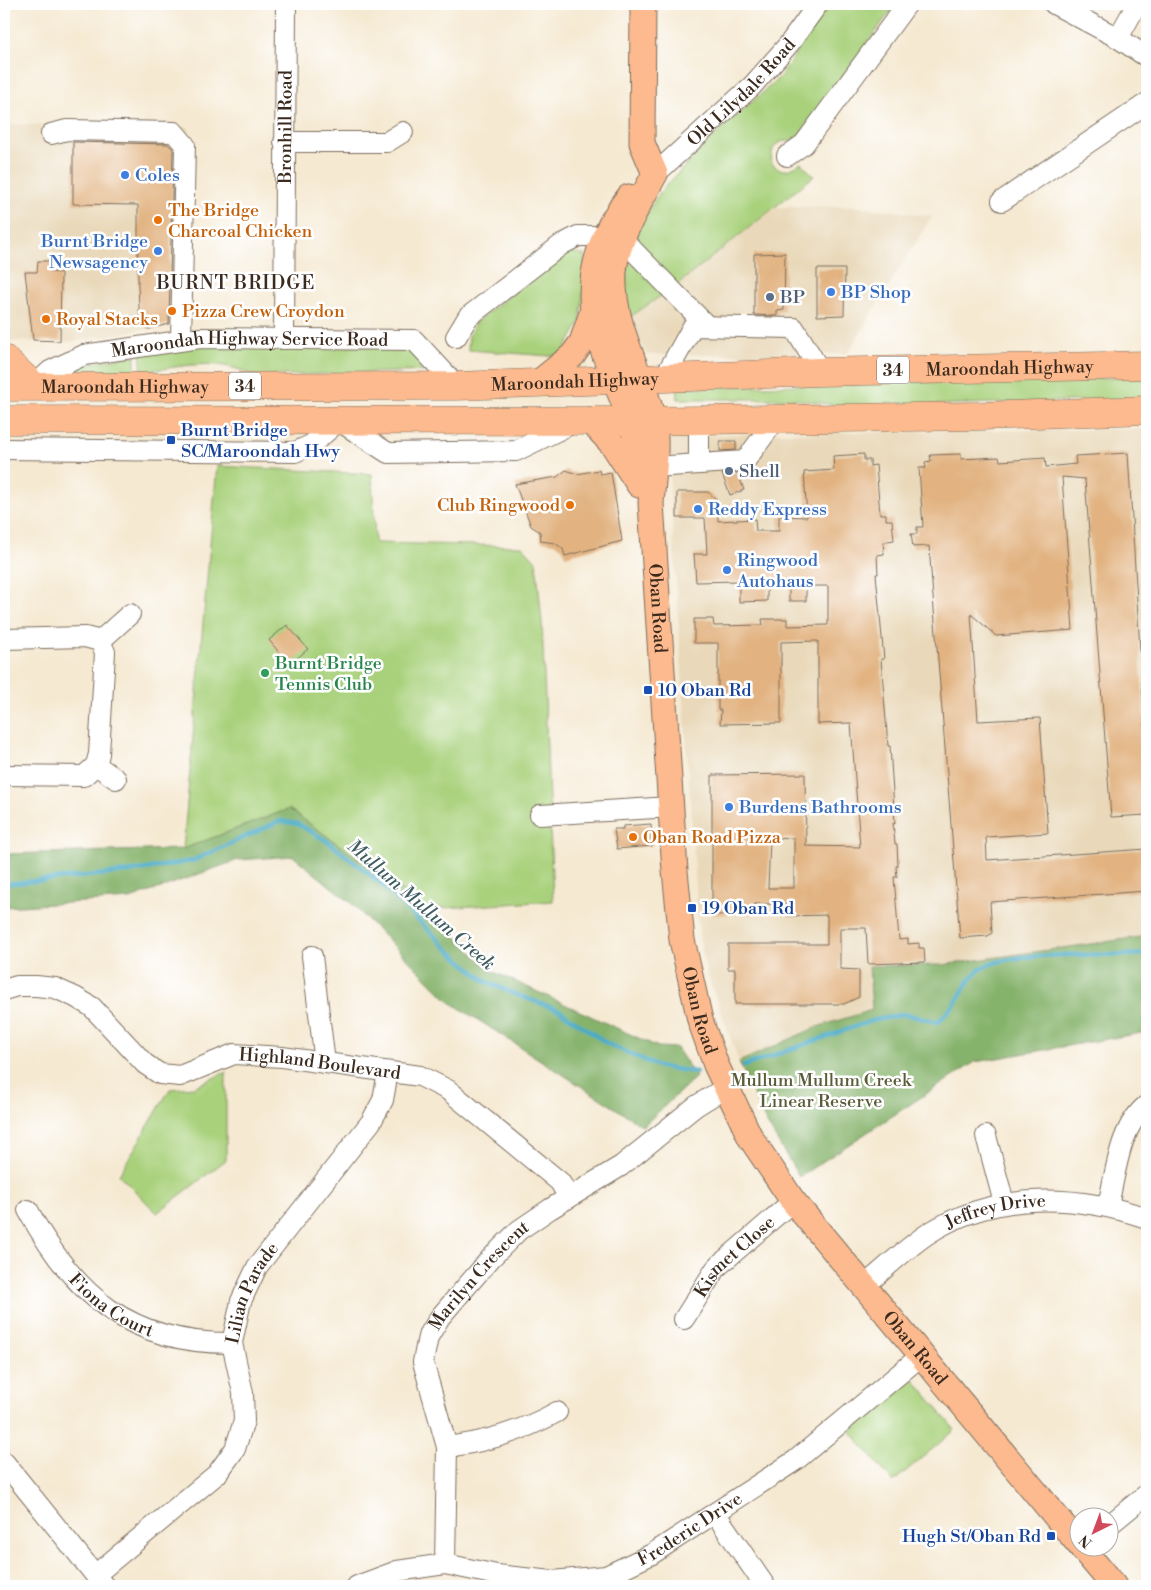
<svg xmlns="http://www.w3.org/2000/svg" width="1151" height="1590" font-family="'Libre Bodoni',serif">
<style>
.built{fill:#e9d9ba}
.green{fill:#a9d17c;stroke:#727e4d}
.forest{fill:#86b36c;stroke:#606e45}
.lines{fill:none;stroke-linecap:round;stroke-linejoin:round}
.stream{stroke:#48aac7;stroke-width:4.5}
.building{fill:#e2b381;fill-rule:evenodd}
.minor-casing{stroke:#7c6d5d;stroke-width:22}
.major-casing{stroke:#7c6d5d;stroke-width:27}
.highway-casing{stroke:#7c6d5d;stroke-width:29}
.minor{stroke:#fff;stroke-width:20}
.major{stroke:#fcba8e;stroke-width:25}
.highway{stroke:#fcba8e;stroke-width:28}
.shop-dot{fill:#3f7fe0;stroke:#fff;stroke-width:2}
.food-dot{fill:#e8710a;stroke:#fff;stroke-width:2}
.service-dot{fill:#5c6f8a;stroke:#fff;stroke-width:2}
.transit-dot{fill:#1a4fb4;stroke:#fff;stroke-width:2}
.leisure-dot{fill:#2e9e5b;stroke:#fff;stroke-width:2}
.labels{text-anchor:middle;stroke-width:5;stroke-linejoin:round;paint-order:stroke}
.shield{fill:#fff;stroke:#766a62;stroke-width:1}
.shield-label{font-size:16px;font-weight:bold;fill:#3b2a1e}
.street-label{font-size:18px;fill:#3b2a1e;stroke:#fff}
.shop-label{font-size:18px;fill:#366cbe;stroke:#fff;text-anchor:start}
.food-label{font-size:18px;fill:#c56008;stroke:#fff;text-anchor:start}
.service-label{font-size:18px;fill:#4e5e75;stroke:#fff;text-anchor:start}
.transit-label{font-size:18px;fill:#164399;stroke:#fff;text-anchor:start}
.leisure-label{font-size:18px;fill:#27864d;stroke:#fff;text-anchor:start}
.park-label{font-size:18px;fill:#5c5c3a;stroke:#fff}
.neighbourhood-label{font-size:19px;letter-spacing:1px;fill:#3b2a1e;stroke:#fff}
.water-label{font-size:19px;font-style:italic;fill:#405d62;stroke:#fff}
</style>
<rect width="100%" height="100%" fill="#fff"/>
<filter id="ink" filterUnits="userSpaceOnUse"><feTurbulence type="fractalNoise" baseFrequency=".02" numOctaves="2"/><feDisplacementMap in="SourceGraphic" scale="10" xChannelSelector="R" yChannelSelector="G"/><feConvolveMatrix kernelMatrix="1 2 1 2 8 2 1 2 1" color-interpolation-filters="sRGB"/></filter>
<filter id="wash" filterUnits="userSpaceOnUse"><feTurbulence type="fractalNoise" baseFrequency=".0096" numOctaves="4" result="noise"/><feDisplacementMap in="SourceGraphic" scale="20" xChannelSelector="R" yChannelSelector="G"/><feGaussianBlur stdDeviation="1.12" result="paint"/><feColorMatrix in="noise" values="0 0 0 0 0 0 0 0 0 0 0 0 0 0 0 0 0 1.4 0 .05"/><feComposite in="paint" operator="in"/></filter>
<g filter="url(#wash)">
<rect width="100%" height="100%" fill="#f5e9d2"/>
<path class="built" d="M4,124L189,127L188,321L71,342L8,341L4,337Z
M852,206L932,216L847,354L646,355L630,317L678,284L776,207Z
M1147,429V936L942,965L869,966L872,1010L817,1027L739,1062L706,970L699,935L667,443L672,437L779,433Z"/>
<path class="green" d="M829,4H896L794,142C778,138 769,147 772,164C783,174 789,170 801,163L814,176L678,284L630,317L625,299L627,256L644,218L660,192L713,137L780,77Z
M567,251L584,255L586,269L580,323L563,353L550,356L468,350L469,335L475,323Z
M200,345L410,347L430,371L253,376C217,356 180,367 142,372L140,354Z
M135,355V375L65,373L66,368Z
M1147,377V399L850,407L794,399H678L677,388Z
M217,466L372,474L375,543L522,546L536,561L542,622L553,901L428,909L289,809L183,849Z
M226,1072V1160L157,1213L119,1175L170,1089L194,1087Z
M913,1379L955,1430L893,1482L850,1431Z"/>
<path class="forest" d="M289,809L428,909L490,970L658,1047L677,1048L696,1077L643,1126L450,1002L350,902L293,856L238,860L130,899L4,907V854L183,849Z
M1147,936V1032L975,1062L799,1177L766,1122L739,1062L817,1027L872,1010L869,966L942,965Z"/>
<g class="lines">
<path class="stream" d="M4,884L128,872L192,861L280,821L298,824L327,841L377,880L451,952L485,981L517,995L559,1010L608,1044L660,1067L696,1072
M744,1066L871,1021L905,1014L938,1022C944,1015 951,1009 956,1002C964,991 967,980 978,971C1005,948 1109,957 1147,954"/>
</g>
<g id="blocks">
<path class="building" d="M73,142L168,144L173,149L169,324L149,329L140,325L138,287V205L73,204Z
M785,253L784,310L777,311V316L754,315V254Z
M38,261H51V272L61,273L60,341L33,340L25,272H37Z
M817,269H845L844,315L817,316Z
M720,441H736V450L720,451Z
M1128,453L1147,765V815L1111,817L1085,479L1062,477L1073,630L996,636L971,614L978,721L1040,718L1048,833L986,837L987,860L1147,849V891L990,902L992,933L988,936L960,938L929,546L913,547L911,534H917V527H923L919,468H926L925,462L931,461L930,455L961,454V459L999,457L1000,461L1045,458L1046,467L1076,464L1075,456Z
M864,454V460H870V466L876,465L880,514H886V520H892L894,540L883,542L884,554L877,555L878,574H876L884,659H881L888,746H890L895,824L893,823L895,844H897L898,866H896L897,877H894L899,940L908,939V944L919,943V948H924L925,962L868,964L866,928H840V969L859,970V997L844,1004H735V969H728V944H827V915L788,916L787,904H754V914L712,915V775L805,774L806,846L860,847L851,723L818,724V641L781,642V723L720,724L721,710H718V643H694V619H713L714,626L763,625L762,619H787V626L828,625V586H806V601H789V586H767V601L739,602V581L696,582L694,554H707L705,518H677V492H708L718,501V521L755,519L756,531H779V516L807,517L804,472L834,470L833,456ZM794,838V888H768L770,839Z
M566,470L577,474L599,470L600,474L611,472L622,541L565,556L563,549L555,543L541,541L540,532L531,526L515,484L557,477Z
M738,473L744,490L730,495L722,474Z
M287,625L308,649L289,665L269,640Z
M651,824L652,846L617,849L614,829H623V826Z"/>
</g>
</g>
<g filter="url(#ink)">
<use href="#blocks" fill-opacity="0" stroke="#7c6d5d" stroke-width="1"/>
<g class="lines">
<defs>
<g id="minor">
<path d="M1054,4L1118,38L1147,57"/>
<path d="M1118,38L1137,4"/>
<path d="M51,134L67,130L174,132L185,145L181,340"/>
<path d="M284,142H387L403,132"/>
<path d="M787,156L804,144L907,4"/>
<path id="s1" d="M655,174L752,86L789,44L818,4"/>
<path d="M1002,201L1147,103"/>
<path d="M623,240L707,326"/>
<path d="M456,337L468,317L561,245L578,236H604"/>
<path id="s2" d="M284,339L286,4"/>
<path d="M664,378L693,326L794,328L821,372"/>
<path id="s3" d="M34,386L50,371L84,355L200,338L414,340L457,386"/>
<path d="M699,420V464"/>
<path d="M4,449L295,452L311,445L339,421L388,453L516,451L573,423"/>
<path d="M654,467L745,461L776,419"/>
<path d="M4,639L85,637L100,641L105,652L99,754L96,765L84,776L4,775"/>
<path d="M100,641L130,614"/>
<path d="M96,765L116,779"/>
<path d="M540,815L671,807"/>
<path d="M312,956L325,1063"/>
<path id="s4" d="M4,990L17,986H36L55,988L75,997L92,1007L145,1064L160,1074L180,1076L234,1054L282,1057L420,1076L448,1090L560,1182L569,1198"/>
<path d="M986,1136L1004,1203"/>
<path d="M1108,1205C1116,1173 1119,1127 1147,1105"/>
<path id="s5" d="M28,1210C74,1296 131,1344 232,1343"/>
<path id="s6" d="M864,1286C885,1269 906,1248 929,1233C996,1191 1075,1194 1147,1218"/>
<path id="s7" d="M684,1319L716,1268L793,1201"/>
<path d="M447,1447C487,1442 521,1432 557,1412"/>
<path d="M4,1462L104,1586"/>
<path d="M715,1513L765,1586"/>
<path d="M1108,1526L1147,1494"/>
<path id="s8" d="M445,1564L447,1447L423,1362L428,1337L440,1317L491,1258L519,1230L550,1209L621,1166L696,1106L725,1088"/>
<path id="s9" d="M95,1575L217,1474L235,1449L244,1421L243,1393L232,1343L241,1301L257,1267L371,1122L383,1100L388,1072"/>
<path id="s10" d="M357,1586L397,1571L445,1564L497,1575L552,1581L606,1576L652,1554L796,1460L922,1355"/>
</g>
<g id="major">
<path d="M643,4L642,143L655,174"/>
<path id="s11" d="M655,174C640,202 616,241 614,272C611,326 641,369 653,419C658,442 653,480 651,503L675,871L682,940L700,1020L716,1065L750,1137L793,1201L1078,1543"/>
<path d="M629,197C604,227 588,271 593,310C598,348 618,384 630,419C637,437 639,458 645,478"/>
<path d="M538,383L573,355L582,342L593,310"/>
<path d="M590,420L613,445L639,485"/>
<path d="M1082,1548L1114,1586"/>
</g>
<g id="highway">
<path d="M4,359L34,386"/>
<path id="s12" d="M4,387L457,386L819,372L1147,365"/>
<path d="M4,420L631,421L980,416L1147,410"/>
</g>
</defs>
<use href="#minor" class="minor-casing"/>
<use href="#major" class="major-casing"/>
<use href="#highway" class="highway-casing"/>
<use href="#minor" class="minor"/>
<use href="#major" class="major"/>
<use href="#highway" class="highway"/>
</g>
</g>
<g class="shop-dot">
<circle cx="125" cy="175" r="5"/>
<circle cx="158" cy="251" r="5"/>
<circle cx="831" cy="292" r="5"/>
<circle cx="698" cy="509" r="5"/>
<circle cx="727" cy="570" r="5"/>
<circle cx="729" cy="807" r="5"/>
</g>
<g class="food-dot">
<circle cx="158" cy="220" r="5"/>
<circle cx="172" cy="311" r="5"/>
<circle cx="46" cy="319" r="5"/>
<circle cx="570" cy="505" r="5"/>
<circle cx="633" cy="837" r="5"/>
</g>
<g class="service-dot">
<circle cx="770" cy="297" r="5"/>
<circle cx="729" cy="471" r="5"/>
</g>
<g class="transit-dot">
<rect x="166" y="435" width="10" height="10" rx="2.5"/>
<rect x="643" y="685" width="10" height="10" rx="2.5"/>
<rect x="687" y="903" width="10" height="10" rx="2.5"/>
<rect x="1046" y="1531" width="10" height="10" rx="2.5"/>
</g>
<circle class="leisure-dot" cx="265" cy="673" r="5"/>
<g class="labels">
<g class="shield">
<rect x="877" y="356.5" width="32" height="27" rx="4"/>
<rect x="229" y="372.5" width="32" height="27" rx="4"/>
</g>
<g class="shield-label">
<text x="893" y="376">34</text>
<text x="245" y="392">34</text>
</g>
<g class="street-label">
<text dy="6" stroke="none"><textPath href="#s1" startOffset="119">Old Lilydale Road</textPath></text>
<text dy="6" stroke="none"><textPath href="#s2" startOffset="212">Bronhill Road</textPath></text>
<text dy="6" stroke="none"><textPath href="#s3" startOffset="226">Maroondah Highway Service Road</textPath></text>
<text dy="6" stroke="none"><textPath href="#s12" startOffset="1006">Maroondah Highway</textPath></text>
<text dy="6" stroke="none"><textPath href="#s12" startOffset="571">Maroondah Highway</textPath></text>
<text dy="6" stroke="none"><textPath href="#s12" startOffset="121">Maroondah Highway</textPath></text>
<text dy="6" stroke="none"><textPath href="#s11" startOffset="450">Oban Road</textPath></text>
<text dy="6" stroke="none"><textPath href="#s11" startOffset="855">Oban Road</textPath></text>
<text dy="6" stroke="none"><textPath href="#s4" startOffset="354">Highland Boulevard</textPath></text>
<text dy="6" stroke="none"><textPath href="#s6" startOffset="155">Jeffrey Drive</textPath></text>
<text dy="6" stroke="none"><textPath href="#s7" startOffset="81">Kismet Close</textPath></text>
<text dy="6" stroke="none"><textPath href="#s8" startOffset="311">Marilyn Crescent</textPath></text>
<text dy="6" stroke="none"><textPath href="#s9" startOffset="352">Lilian Parade</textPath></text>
<text dy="6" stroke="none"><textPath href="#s5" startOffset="129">Fiona Court</textPath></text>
<text dy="6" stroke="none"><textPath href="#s11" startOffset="1260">Oban Road</textPath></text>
<text dy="6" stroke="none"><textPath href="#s10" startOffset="350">Frederic Drive</textPath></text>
</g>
<g class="shop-label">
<text x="135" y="181">Coles</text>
<text x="148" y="247" text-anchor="end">Burnt Bridge<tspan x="148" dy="21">Newsagency</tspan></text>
<text x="841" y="298">BP Shop</text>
<text x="708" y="515">Reddy Express</text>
<text x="737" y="566">Ringwood<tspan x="737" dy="21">Autohaus</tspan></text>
<text x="739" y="813">Burdens Bathrooms</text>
</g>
<g class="food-label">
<text x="168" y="216">The Bridge<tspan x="168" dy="21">Charcoal Chicken</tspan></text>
<text x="182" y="317">Pizza Crew Croydon</text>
<text x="56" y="325">Royal Stacks</text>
<text x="560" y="511" text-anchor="end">Club Ringwood</text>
<text x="643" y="843">Oban Road Pizza</text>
</g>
<g class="service-label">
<text x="780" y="303">BP</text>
<text x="739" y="477">Shell</text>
</g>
<g class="transit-label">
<text x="181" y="436">Burnt Bridge<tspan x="181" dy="21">SC/Maroondah Hwy</tspan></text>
<text x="658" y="696">10 Oban Rd</text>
<text x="702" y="914">19 Oban Rd</text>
<text x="1041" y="1542" text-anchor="end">Hugh St/Oban Rd</text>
</g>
<g class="leisure-label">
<text x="275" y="669">Burnt Bridge<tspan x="275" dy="21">Tennis Club</tspan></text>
</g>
<g class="park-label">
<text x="821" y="1086">Mullum Mullum Creek<tspan x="821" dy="21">Linear Reserve</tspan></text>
</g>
<g class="neighbourhood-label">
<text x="236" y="289">BURNT BRIDGE</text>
</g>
<g class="water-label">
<text transform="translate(422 904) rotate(41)" y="7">Mullum Mullum Creek</text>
</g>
</g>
<rect width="1151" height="1590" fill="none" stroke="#fff" stroke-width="20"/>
<g transform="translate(1094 1532) rotate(222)"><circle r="24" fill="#ffffff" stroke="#b1aaa5"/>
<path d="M0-4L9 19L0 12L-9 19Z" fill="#d1495b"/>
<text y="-8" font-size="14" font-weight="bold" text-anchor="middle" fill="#3b2a1e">N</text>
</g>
</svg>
